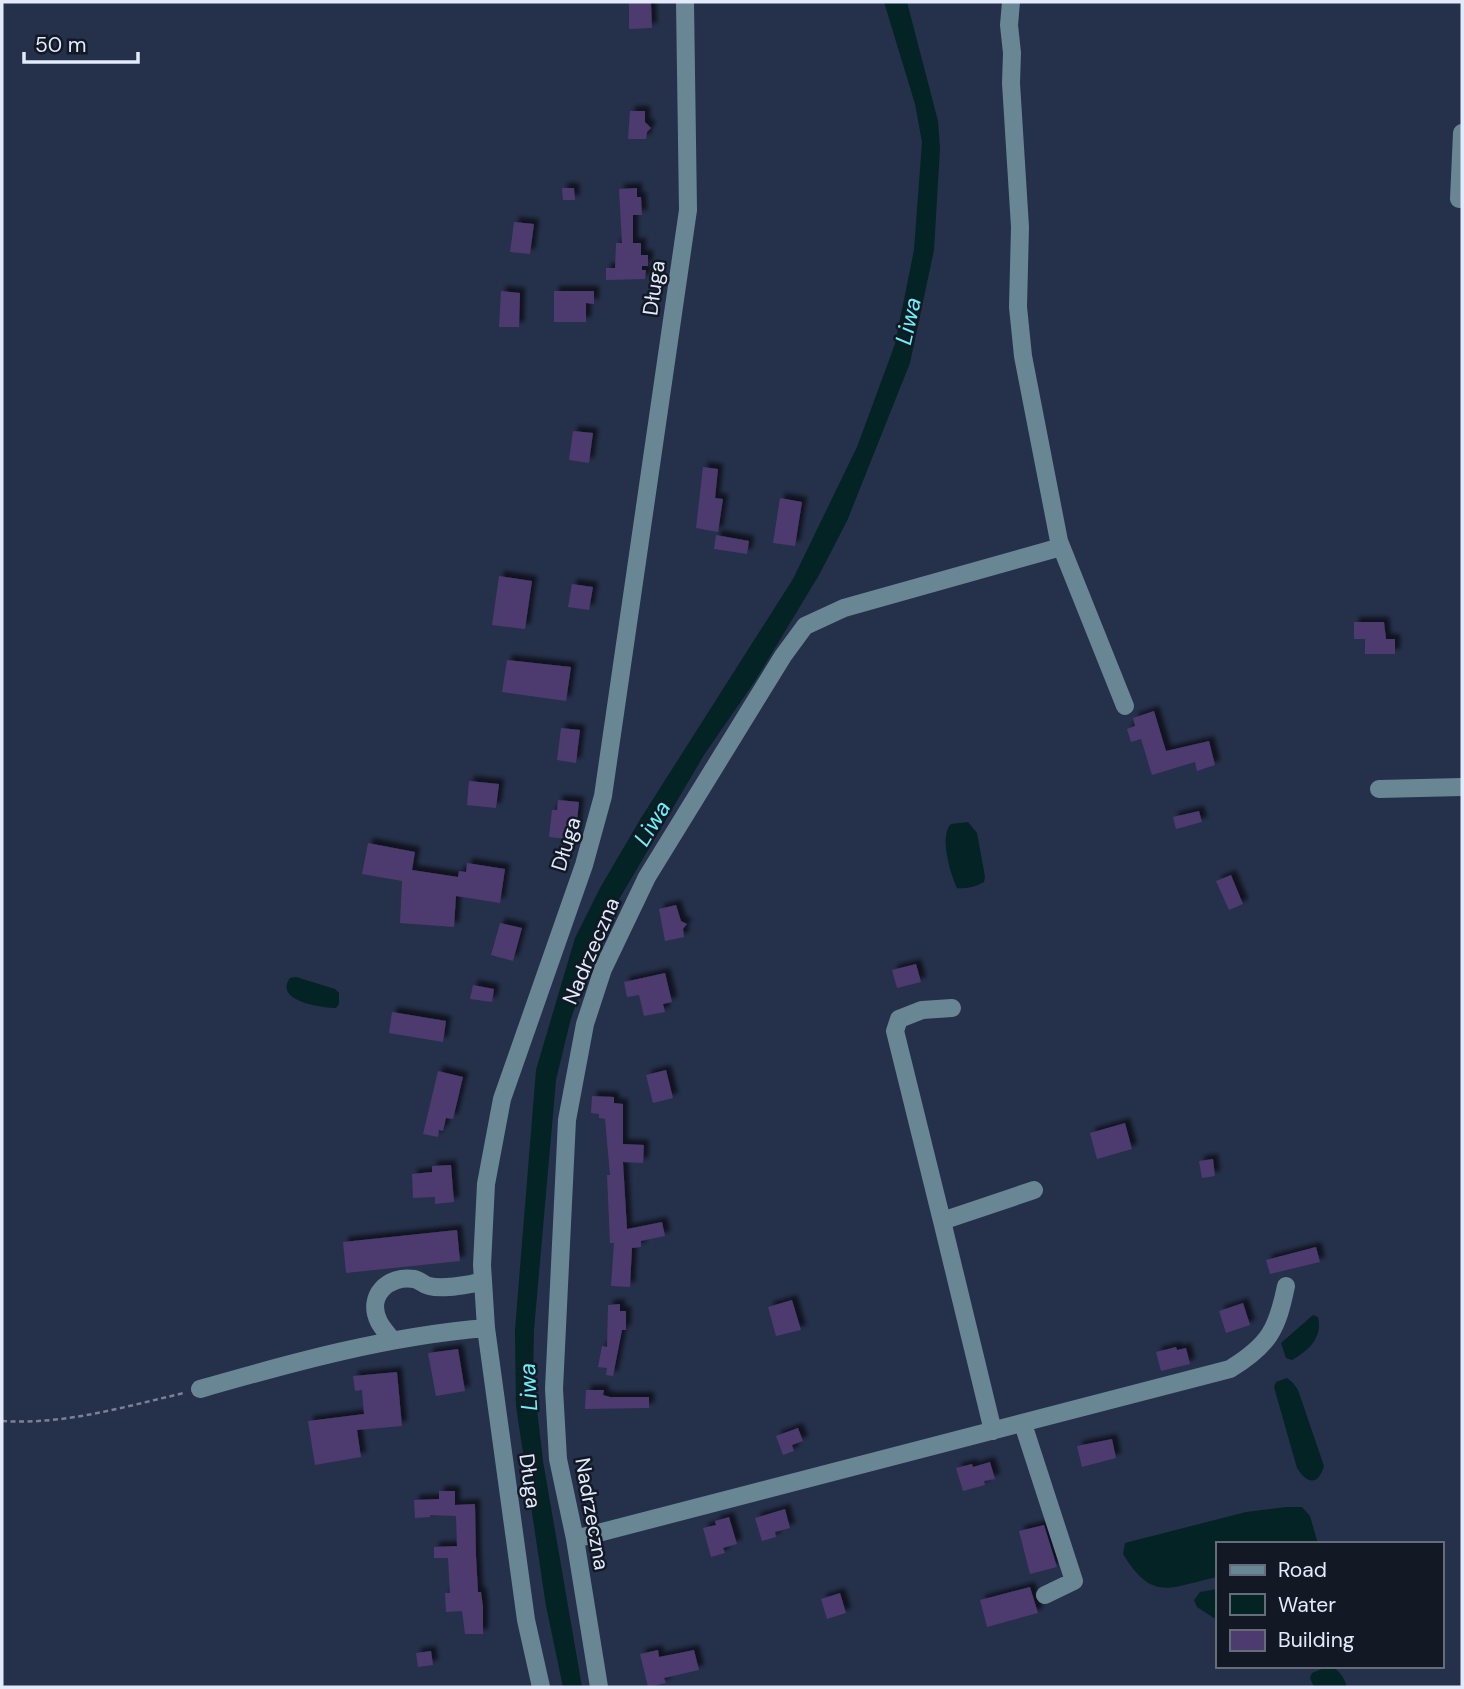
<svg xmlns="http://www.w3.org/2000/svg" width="1464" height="1689" font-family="'DM Sans',sans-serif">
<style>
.water{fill:#042324}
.building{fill:#4d3a6f;filter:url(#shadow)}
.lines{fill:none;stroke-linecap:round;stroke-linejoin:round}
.path{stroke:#788198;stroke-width:2.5;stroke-dasharray:5 3.5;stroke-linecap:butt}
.minor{stroke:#698695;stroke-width:18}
.labels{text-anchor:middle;stroke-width:5;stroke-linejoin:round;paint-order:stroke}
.street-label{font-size:21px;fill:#e2eafb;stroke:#131924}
.water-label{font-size:23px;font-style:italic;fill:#69f2f7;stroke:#131924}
</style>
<defs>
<filter id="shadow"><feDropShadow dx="5" dy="-5" stdDeviation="2" flood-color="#0009"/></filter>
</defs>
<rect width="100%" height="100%" fill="#25304a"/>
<path class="water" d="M884,2H907L938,121L940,148L934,250L910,363L847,521L819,575L755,681L704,755L611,913L593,952L570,1022L556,1080L534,1330L533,1375L543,1461L582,1687H563L546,1606L516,1406L515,1330L536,1070L575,938L600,888L641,818L793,579L857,447L895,344L914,250L922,142L915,104Z
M968,822L977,833L985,877L984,882C975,887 967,889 957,888C950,873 939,836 951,824Z
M296,977L335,989L339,993V1004L336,1008C322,1008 273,1001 290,978Z
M1313,1315L1318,1317C1323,1338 1308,1351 1292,1360L1286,1358L1281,1343Z
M1287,1378L1293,1383L1298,1390L1324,1466C1318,1486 1307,1484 1297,1468L1274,1387L1276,1382Z
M1287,1507H1302L1310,1516L1318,1544H1217V1577C1170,1587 1153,1603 1123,1554L1125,1543L1246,1512Z
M1217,1589V1620L1197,1607L1194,1600L1200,1592Z
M1329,1666C1339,1669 1344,1677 1347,1687H1314L1310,1678L1312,1673Z"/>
<path class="building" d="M629,2H651L652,28L629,29Z
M630,111H645V122L651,128L647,132L646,139H628Z
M562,188H574L575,200H563Z
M637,188V197H641L642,215H633V243H641V255H648V266H642V270H646L645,279L606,280V268H615L616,243H622L619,189Z
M514,222L534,224L530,254L510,252Z
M501,291L520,293L519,327H499Z
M554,291H594V304L586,303V322H554Z
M573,431L593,433L589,463L569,460Z
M703,467L718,469L715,498L723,499L718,532L696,528Z
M780,498L802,502L795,546L773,543Z
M716,535L749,541L747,554L714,549Z
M499,576L532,581L525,629L492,625Z
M572,584L593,587L589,610L568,607Z
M1354,622H1384L1386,639H1395V654H1365V639H1354Z
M507,660L571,667L566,701L502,692Z
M1154,711L1166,751L1209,741L1215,765L1197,771L1195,762L1152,775L1141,739L1131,742L1127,729L1135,726L1133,718Z
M561,728L580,730L576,763L557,760Z
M469,781L499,784L496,808L467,805Z
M558,800L579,802L575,840L549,837L552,810H557Z
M1199,811L1202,822L1176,829L1173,817Z
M368,843L415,852L412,870L458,877L459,871L466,872L467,863L505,869L500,903L456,896L454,927L400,923L402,881L362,874Z
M1231,875L1243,904L1229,910L1216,881Z
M676,905L681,921L687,924L683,929L684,937L665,941L659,909Z
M500,923L522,928L513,961L491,955Z
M916,964L921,982L897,988L892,970Z
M665,973L672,1002L663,1004L665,1012L644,1016L639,995L627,997L624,982Z
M473,985L494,989L492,1002L470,999Z
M392,1012L446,1021L443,1042L389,1033Z
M666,1070L673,1098L653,1103L646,1075Z
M438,1071L463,1077L453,1119L446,1118L443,1131L439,1130L438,1137L423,1134Z
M592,1096L614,1097V1103L623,1104V1144L644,1145L643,1163L623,1162L627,1229L662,1222L665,1236L641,1241V1247L632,1248L630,1287L611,1286L614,1243H610L607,1175H610L605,1119L599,1118V1114L591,1113Z
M1125,1123L1132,1149L1097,1159L1090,1133Z
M1213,1159L1215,1176L1202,1178L1199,1161Z
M451,1165L454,1202L435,1204V1197L413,1198L412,1174L432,1172V1166Z
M457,1230L460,1261L346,1273L343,1242Z
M1316,1247L1320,1262L1270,1274L1266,1260Z
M792,1300L801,1330L776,1336L768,1307Z
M1243,1303L1250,1325L1226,1333L1219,1311Z
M620,1304V1311H626V1330H622L613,1376L606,1375L607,1368L598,1367L602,1346L607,1347L608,1305Z
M1176,1347L1177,1350L1186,1348L1190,1364L1161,1371L1156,1352Z
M458,1349L465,1391L436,1396L428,1353Z
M397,1372L402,1426L357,1430L361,1457L315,1465L308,1421L364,1414L362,1390L355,1391L353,1376Z
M586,1390H604L603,1395L610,1397H649V1408L585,1409Z
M798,1428L803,1441L792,1445L794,1451L783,1455L776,1436Z
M1112,1439L1116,1458L1082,1467L1077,1446Z
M990,1462L995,1479L984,1481L985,1485L963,1491L956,1468L972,1464L973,1467Z
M439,1491H455V1505L475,1504L476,1556L478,1592H481L483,1607V1634H465L462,1611L446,1612L445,1593H450L448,1558H434V1547L457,1546L456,1516L430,1515V1517L415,1518L414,1500L439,1499Z
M785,1509L790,1528L775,1532L776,1537L762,1541L755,1518Z
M729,1517L737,1544L723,1548L725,1553L711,1557L703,1528L716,1525L715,1521Z
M1044,1525L1057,1567L1030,1574L1019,1531Z
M1030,1587L1038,1613L987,1627L980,1600Z
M840,1593L846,1613L827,1619L821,1599Z
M658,1650L659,1657L694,1650L699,1670L664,1678L666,1683L648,1687L640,1654Z
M431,1651L433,1665L418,1667L416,1653Z"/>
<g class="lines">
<path class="path" d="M2,1421C65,1425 123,1407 184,1393"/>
<path class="minor" d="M1011,2L1009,25L1012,53L1011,83L1020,227L1018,307L1023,356L1059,541L1125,706
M1459,199L1462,133
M1379,789L1462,787
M942,1221L895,1031L899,1019L922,1010L952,1008
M392,1340C388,1334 382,1328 379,1322C366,1296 388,1275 414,1279C420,1280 424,1285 429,1286C445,1290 467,1284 483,1282
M200,1389C294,1362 388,1336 486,1328
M1023,1424L1074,1581L1045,1595
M993,1431L942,1221L1034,1190
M575,1539L1230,1369C1269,1345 1277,1330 1286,1286
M541,1687L526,1620L486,1328L482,1265L486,1184L502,1099L584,865L603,796L688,210L685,2
M599,1687L575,1539L558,1459L554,1389L567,1120L585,1024L603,969L647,877L783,656L805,626L844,608L1061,547"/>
</g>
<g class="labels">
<g class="street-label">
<text transform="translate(654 288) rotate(-82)" y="7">Długa</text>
<text transform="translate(566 844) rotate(-73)" y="7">Długa</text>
<text transform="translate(591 951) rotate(-67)" y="7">Nadrzeczna</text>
<text transform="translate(530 1481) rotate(82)" y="7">Długa</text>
<text transform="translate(592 1514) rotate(80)" y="7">Nadrzeczna</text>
</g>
<g class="water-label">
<text transform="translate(908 321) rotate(-77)" y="8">Liwa</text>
<text transform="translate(652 823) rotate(-59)" y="8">Liwa</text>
<text transform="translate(528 1387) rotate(-93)" y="8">Liwa</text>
</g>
</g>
<rect width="1464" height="1689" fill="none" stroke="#e2eafb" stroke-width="7"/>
<rect x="1216" y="1542" width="228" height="126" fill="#131924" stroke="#666d7a" stroke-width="2"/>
<rect x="1230" y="1565" width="35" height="10" fill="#698695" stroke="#666d7a" stroke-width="2"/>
<text x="1278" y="1577" font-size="21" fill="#e2eafb">Road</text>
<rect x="1230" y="1594" width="35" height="21" fill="#042324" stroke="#666d7a" stroke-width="2"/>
<text x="1278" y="1612" font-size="21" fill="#e2eafb">Water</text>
<rect x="1230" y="1630" width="35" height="21" fill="#4d3a6f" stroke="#666d7a" stroke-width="2"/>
<text x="1278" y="1647" font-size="21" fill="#e2eafb">Building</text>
<path d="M24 52v10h114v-10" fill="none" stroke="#e2eafb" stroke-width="3.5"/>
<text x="35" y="52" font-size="21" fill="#e2eafb" stroke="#131924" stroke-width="5" paint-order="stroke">50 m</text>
</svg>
